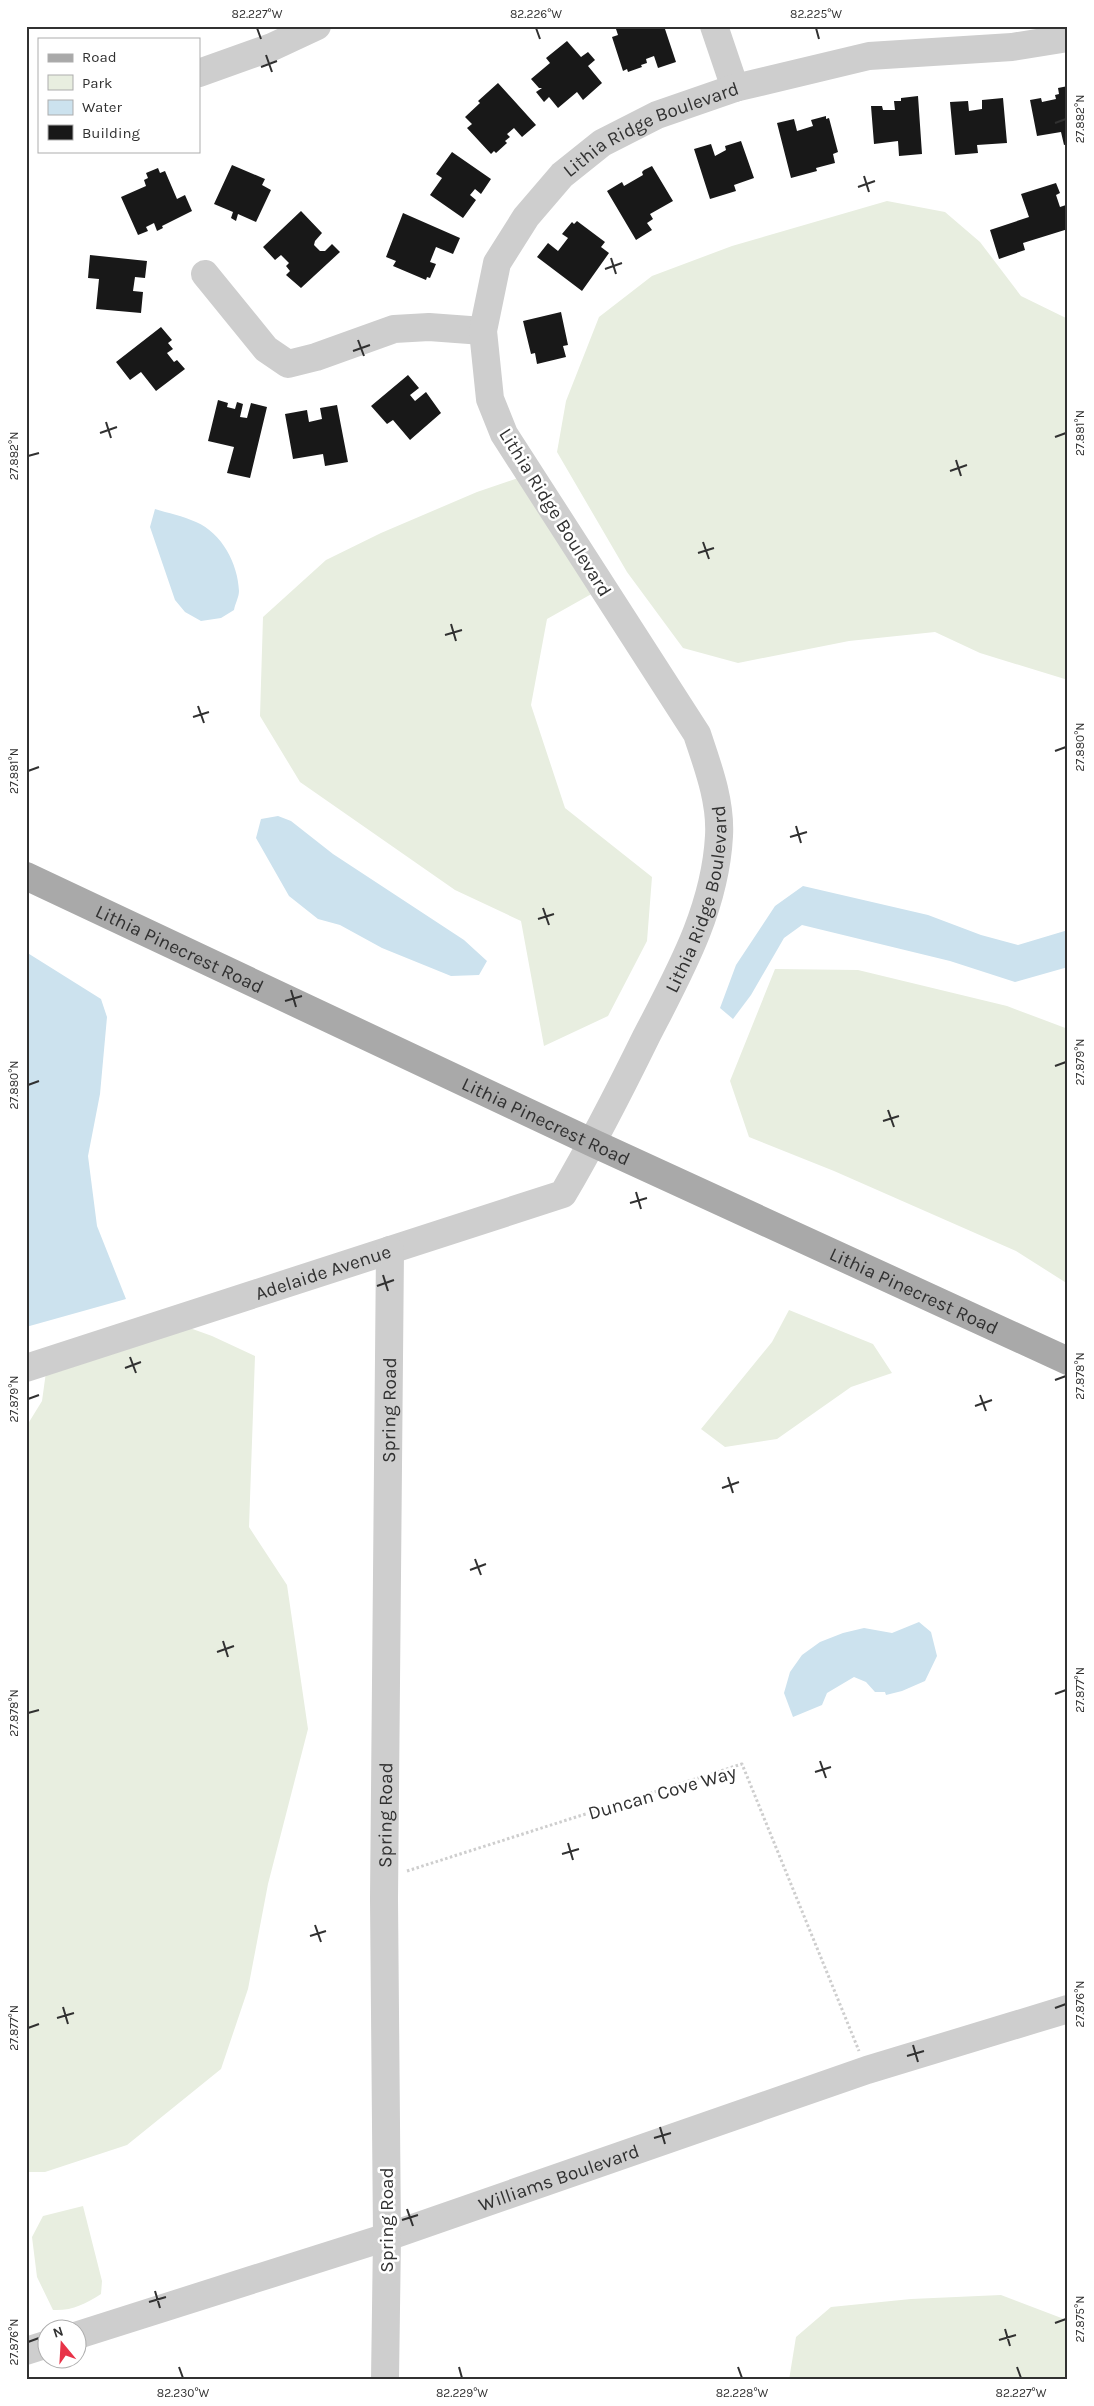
<svg xmlns="http://www.w3.org/2000/svg" width="1094" height="2406" font-family="Karla,sans-serif">
<style>
.green{fill:#e8eee0}
.water{fill:#cce2ee}
.building{fill:#181818}
.lines{fill:none;stroke-linecap:round;stroke-linejoin:round}
.path{stroke:#cecece;stroke-width:3;stroke-dasharray:2.5 2.5;stroke-linecap:butt}
.minor{stroke:#cecece;stroke-width:28}
.major{stroke:#a9a9a9;stroke-width:28}
.ticks{fill:none;stroke:#313131;stroke-width:2}
.labels{text-anchor:middle;stroke-width:5;stroke-linejoin:round;paint-order:stroke}
.street-label{font-size:19px;fill:#313131;stroke:#fff}
.neatline{fill:none;stroke:#313131;stroke-width:2}
.ticks-label{font-size:12px;text-anchor:middle;fill:#313131}
</style>
<rect width="100%" height="100%" fill="#fff"/>
<path class="green" d="M887,201L945,212L980,242L1021,296L1068,319V680L980,653L935,632L849,641L738,663L683,648L627,572L557,452L566,401L599,317L652,276L732,246Z
M521,477L595,592L547,619L531,705L565,808L652,877L647,941L608,1016L544,1046L521,921L455,890L300,782L260,716L263,617L326,560L381,533L477,492Z
M775,969L858,970L1007,1006L1068,1029V1284L1016,1251L834,1171L749,1137L730,1081Z
M789,1310L873,1344L892,1373L851,1387L777,1439L725,1447L701,1429L772,1342Z
M187,1327L212,1336L255,1356L249,1527L287,1585L308,1729L268,1884L248,1989L221,2069L127,2145L45,2172H26V1427L42,1401L46,1372Z
M83,2206L102,2281L101,2294C85,2304 72,2311 53,2310L37,2277L32,2237L43,2216Z
M1001,2295L1064,2319L1068,2331V2380H789L796,2337L831,2307L911,2299Z"/>
<path class="water" d="M155,509C168,513 183,516 196,522C222,533 238,564 239,591C239,597 235,604 234,610L221,618L201,621L185,612L175,600L150,527Z
M278,816L291,821L333,854L464,940L487,961L479,975L451,976L382,948L340,925L318,919L289,896L256,838L261,819Z
M803,886L928,915L981,935L1018,945L1068,930V967L1015,982L950,961L802,925L784,938L751,995L733,1019L720,1008L736,965L775,906Z
M26,952L101,999L107,1017L100,1094L88,1156L97,1226L126,1299L26,1327Z
M919,1622L931,1632L937,1656L925,1681L902,1691L886,1695L885,1692H875L866,1682L854,1677L827,1693L822,1705L793,1717L784,1693L790,1672L802,1655L820,1642L843,1633L864,1628L892,1633Z"/>
<path class="building" d="M615,26H664L676,62L658,68L654,56L646,59L647,63L641,65L642,67L628,72L627,69L623,71L612,37L618,35Z
M567,41L581,57L588,52L595,60L588,66L602,83L583,100L577,92L558,108L549,97L544,102L536,92L542,88H539L531,79L550,63L546,58Z
M498,83L536,125L522,137L514,128L507,134L510,137L505,141L507,143L496,153L494,151L491,154L467,128L472,124L465,117L480,103L478,101Z
M1068,86V144L1064,145L1061,132L1037,136L1030,100L1041,98L1042,102L1056,99L1055,95L1059,94L1058,88Z
M918,96L922,154L899,156L898,141L874,144L871,106H882L883,110H895L894,101H901V98Z
M1003,98L1007,143L977,145L978,153L955,155L950,102L968,101L969,111L982,109V100Z
M826,116V119L829,118L838,152L833,154L835,163L816,168L817,171L791,178L777,123L794,119L797,131L813,126L811,120Z
M741,141L754,178L734,185L736,191L710,199L694,149L711,144L715,156L726,150L725,146Z
M452,152L491,179L481,194L475,189L470,195L476,200L463,218L430,195L442,178L436,174Z
M232,165L265,179L262,185L271,190L256,222L238,214L236,221L231,218L233,212L214,204Z
M652,166L673,201L650,214L653,219L647,223L652,230L636,240L607,191L622,182L624,186L643,175L642,172L644,170Z
M158,168L160,173L165,171L177,199L185,195L192,211L162,226L163,228L157,231L154,223L146,227L148,231L138,235L121,197L146,186L144,180L148,178L146,173Z
M1056,183L1060,193L1056,195L1060,207L1066,205L1068,212V229L1023,243L1025,250L999,259L990,230L1029,217L1021,194Z
M301,211L322,233L315,241L314,245L320,251H325L332,244L340,252L301,288L286,275L290,271L286,266L289,263L281,255L275,260L263,247Z
M403,213L460,238L453,254L436,247L430,262L436,264L430,278L427,277L426,280L393,266L396,261L386,257Z
M577,221L605,242L601,247L609,253L582,291L537,257L548,243L558,251L568,238L562,234L572,222L574,224Z
M90,255L147,261L145,278L135,277L133,291L143,292L141,313L96,309L99,279L88,278Z
M561,312L568,345L563,346L566,357L537,364L535,353L531,354L523,321Z
M161,327L172,340L168,343L173,349L167,353L174,362L177,360L185,369L156,391L141,372L130,380L116,362Z
M408,375L419,388L410,395L415,401L426,392L441,413L410,440L393,420L387,424L371,406Z
M218,400L228,403L227,407L235,409L237,402L243,404L240,417L247,418L251,403L267,407L250,478L227,473L234,447L208,441Z
M337,405L348,462L325,466L323,454L293,459L285,414L307,410L309,422L322,419L320,408Z"/>
<g class="lines">
<path class="path" d="M407,1871L742,1764L859,2051"/>
<g class="minor">
<path d="M714,26L735,88"/>
<path d="M199,73L272,47L317,26"/>
<path d="M205,274L266,349L288,364L316,357L394,329L429,327L483,331"/>
<path id="s1" d="M26,1368L563,1194C593,1143 620,1090 646,1037C679,973 715,910 719,836C721,801 708,767 697,734L504,434L490,399L483,331L497,263L526,217L562,175L602,143L657,115L735,88L869,56L1012,47L1068,38"/>
<path id="s2" d="M78,2335L387,2237L867,2070L1068,2009"/>
<path d="M26,2351L48,2344"/>
<path id="s3" d="M385,2380L387,2237L384,1899L390,1250"/>
</g>
<path class="major" id="s4" d="M26,876L593,1143L1068,1361"/>
</g>
<path class="ticks" d="M257,28L261,39M536,28L540,39M816,28L819,39M266,55L272,72M261,67L277,61M1055,123L1066,119M864,176L869,192M858,187L875,181M611,258L616,274M605,269L622,263M358,340L364,356M353,351L370,345M106,422L111,438M100,433L117,427M1055,437L1066,433M28,456L39,453M956,460L961,476M950,471L967,465M703,542L709,559M698,553L714,548M451,624L456,641M445,635L462,630M198,706L204,723M193,717L209,712M1055,751L1066,747M28,771L39,767M796,826L801,843M790,837L807,832M543,908L549,925M538,919L554,914M291,990L296,1007M285,1001L302,996M1055,1066L1066,1062M28,1085L39,1081M888,1110L894,1127M883,1121L899,1116M636,1192L641,1209M630,1203L647,1198M383,1275L388,1291M377,1286L394,1280M130,1357L136,1373M125,1368L141,1362M1055,1380L1066,1376M980,1395L986,1411M28,1399L39,1395M975,1406L992,1400M728,1477L733,1493M722,1488L739,1482M475,1559L481,1575M470,1570L486,1564M223,1641L228,1657M217,1652L234,1646M1055,1694L1066,1690M28,1713L39,1710M820,1761L826,1778M815,1772L831,1767M568,1843L573,1860M562,1854L579,1849M315,1925L321,1942M310,1936L326,1931M63,2007L68,2024M1055,2008L1066,2004M57,2018L74,2013M28,2028L39,2024M913,2045L918,2062M907,2056L924,2051M660,2127L665,2144M654,2138L671,2133M407,2209L413,2226M402,2220L418,2215M155,2291L160,2308M149,2302L166,2297M1055,2323L1066,2319M1005,2329L1010,2346M999,2340L1016,2335M28,2342L39,2338M179,2367L183,2378M459,2367L462,2378M738,2367L742,2378M1017,2367L1021,2378"/>
<g class="labels">
<g class="street-label">
<text dy="7" stroke="none"><textPath href="#s1" startOffset="1806">Lithia Ridge Boulevard</textPath></text>
<text transform="translate(556 512) rotate(58)" y="7">Lithia Ridge Boulevard</text>
<text dy="7" stroke="none"><textPath href="#s1" startOffset="891">Lithia Ridge Boulevard</textPath></text>
<text dy="7" stroke="none"><textPath href="#s4" startOffset="170">Lithia Pinecrest Road</textPath></text>
<text dy="7" stroke="none"><textPath href="#s4" startOffset="575">Lithia Pinecrest Road</textPath></text>
<text dy="7" stroke="none"><textPath href="#s1" startOffset="312">Adelaide Avenue</textPath></text>
<text dy="7" stroke="none"><textPath href="#s4" startOffset="980">Lithia Pinecrest Road</textPath></text>
<text dy="7" stroke="none"><textPath href="#s3" startOffset="970">Spring Road</textPath></text>
<text transform="translate(662 1792) rotate(-16)" y="7">Duncan Cove Way</text>
<text dy="7" stroke="none"><textPath href="#s3" startOffset="565">Spring Road</textPath></text>
<text dy="7" stroke="none"><textPath href="#s2" startOffset="506">Williams Boulevard</textPath></text>
<text transform="translate(386 2220) rotate(-90)" y="7">Spring Road</text>
</g>
</g>
<rect width="1094" height="2406" fill="none" stroke="#ffffff" stroke-width="55"/>
<rect x="38" y="38" width="162" height="115" fill="#ffffff" stroke="#adadad"/>
<rect x="48" y="54" width="25" height="8" fill="#a9a9a9" stroke="#adadad"/>
<text x="82" y="62" font-size="15" fill="#313131">Road</text>
<rect x="48" y="75" width="25" height="15" fill="#e8eee0" stroke="#adadad"/>
<text x="82" y="88" font-size="15" fill="#313131">Park</text>
<rect x="48" y="100" width="25" height="15" fill="#cce2ee" stroke="#adadad"/>
<text x="82" y="112" font-size="15" fill="#313131">Water</text>
<rect x="48" y="125" width="25" height="15" fill="#181818" stroke="#adadad"/>
<text x="82" y="138" font-size="15" fill="#313131">Building</text>
<g transform="translate(62 2344) rotate(342)"><circle r="24" fill="#ffffff" stroke="#adadad"/>
<path d="M0-4L9 19L0 12L-9 19Z" fill="#e83348"/>
<text y="-8" font-size="14" font-weight="bold" text-anchor="middle" fill="#313131">N</text>
</g>
<rect x="28" y="28" width="1038" height="2350" class="neatline"/>
<g class="ticks-label">
<text x="257" y="18">82.227°W</text>
<text x="536" y="18">82.226°W</text>
<text x="816" y="18">82.225°W</text>
<text transform="translate(1080 119) rotate(-90)" y="4">27.882°N</text>
<text transform="translate(1080 433) rotate(-90)" y="4">27.881°N</text>
<text transform="translate(14 456) rotate(-90)" y="4">27.882°N</text>
<text transform="translate(1080 747) rotate(-90)" y="4">27.880°N</text>
<text transform="translate(14 771) rotate(-90)" y="4">27.881°N</text>
<text transform="translate(1080 1062) rotate(-90)" y="4">27.879°N</text>
<text transform="translate(14 1085) rotate(-90)" y="4">27.880°N</text>
<text transform="translate(1080 1376) rotate(-90)" y="4">27.878°N</text>
<text transform="translate(14 1399) rotate(-90)" y="4">27.879°N</text>
<text transform="translate(1080 1690) rotate(-90)" y="4">27.877°N</text>
<text transform="translate(14 1713) rotate(-90)" y="4">27.878°N</text>
<text transform="translate(1080 2004) rotate(-90)" y="4">27.876°N</text>
<text transform="translate(14 2028) rotate(-90)" y="4">27.877°N</text>
<text transform="translate(1080 2319) rotate(-90)" y="4">27.875°N</text>
<text transform="translate(14 2342) rotate(-90)" y="4">27.876°N</text>
<text x="183" y="2397">82.230°W</text>
<text x="462" y="2397">82.229°W</text>
<text x="742" y="2397">82.228°W</text>
<text x="1021" y="2397">82.227°W</text>
</g>
</svg>
